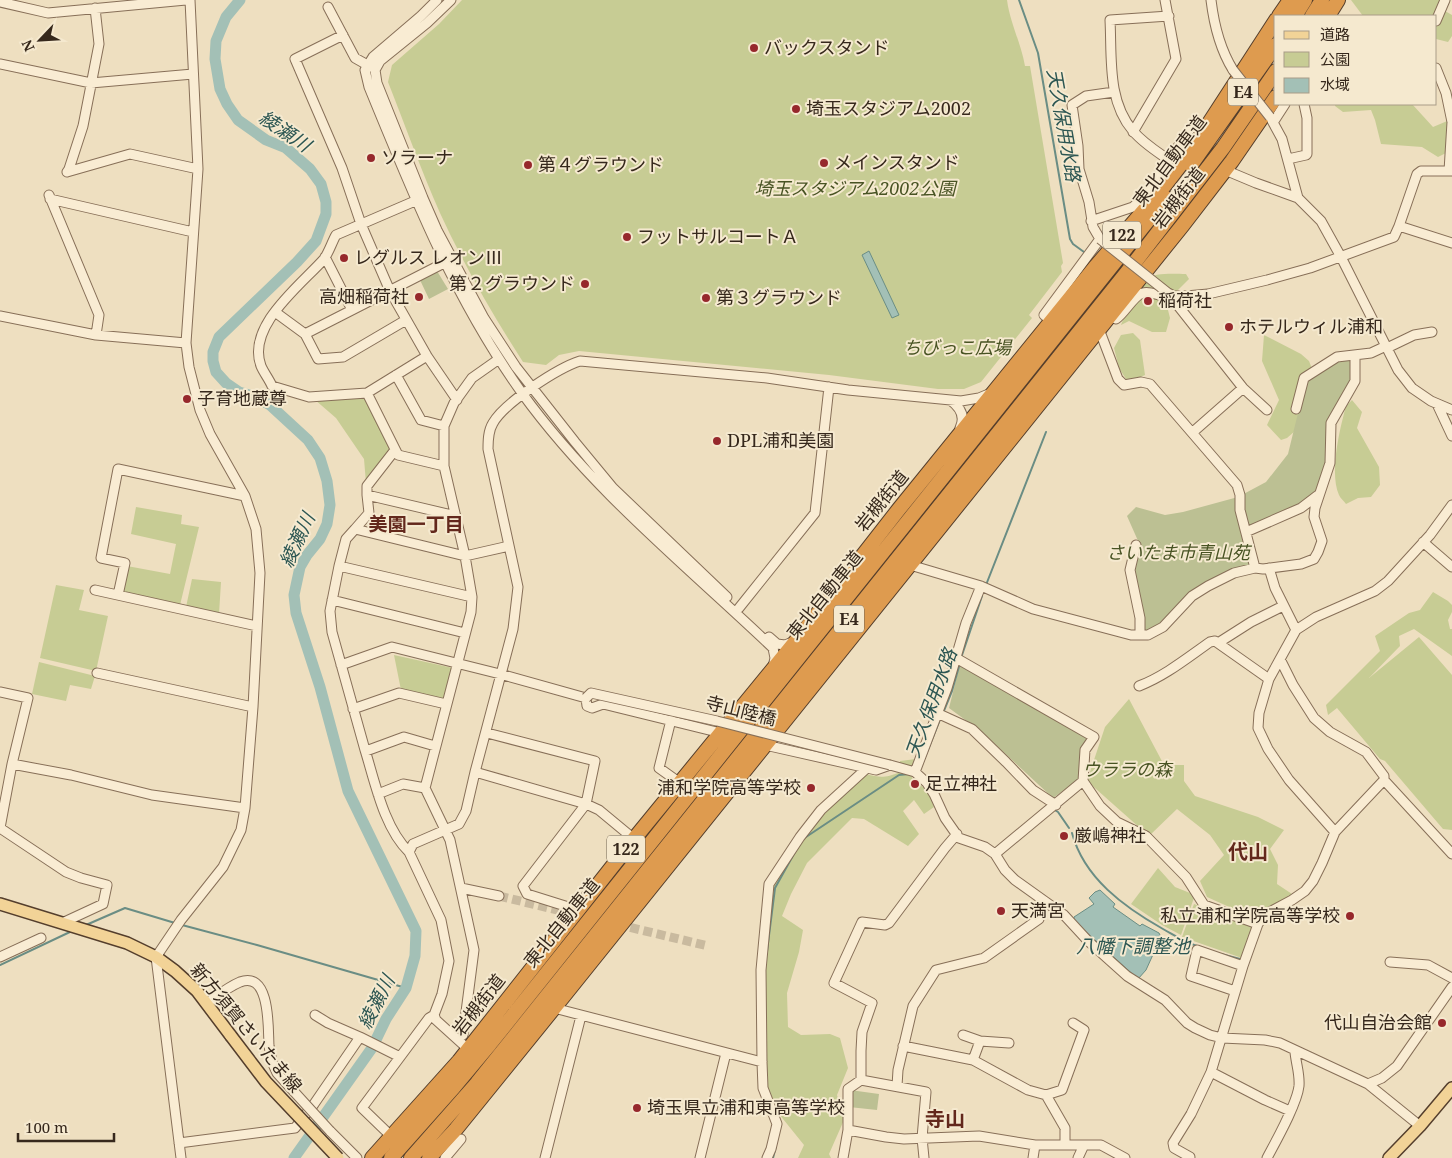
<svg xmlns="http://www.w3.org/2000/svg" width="1452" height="1158" font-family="'Noto Serif','Noto Sans JP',serif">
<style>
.green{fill:#c7cc94}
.cemetery{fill:#bcc093}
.water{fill:#a3c0b6;stroke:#6a8d84}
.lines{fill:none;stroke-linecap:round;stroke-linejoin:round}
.stream{stroke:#6a8d84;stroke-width:2}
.river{stroke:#a3c0b6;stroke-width:11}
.minor-tunnel{stroke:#c9ba9f;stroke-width:9;stroke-dasharray:9 4.5;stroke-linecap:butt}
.minor-casing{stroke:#876f58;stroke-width:11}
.major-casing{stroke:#543e2c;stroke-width:14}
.highway-casing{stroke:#543e2c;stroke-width:16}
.minor{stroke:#f9ecd3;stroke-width:9}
.major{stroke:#f2d397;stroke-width:11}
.highway{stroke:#de9b4f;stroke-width:14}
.minor-bridge-casing{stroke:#876f58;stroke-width:11;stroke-linecap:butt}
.major-bridge-casing{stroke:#543e2c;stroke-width:14;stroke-linecap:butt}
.minor-bridge{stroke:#f9ecd3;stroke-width:9}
.major-bridge{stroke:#f2d397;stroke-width:11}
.poi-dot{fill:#96282c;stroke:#f5e9cf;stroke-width:2}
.labels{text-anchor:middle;stroke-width:4;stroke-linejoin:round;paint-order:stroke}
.shield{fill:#f5e9cf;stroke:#6f6252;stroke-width:1}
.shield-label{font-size:16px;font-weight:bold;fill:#36281c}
.poi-label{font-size:18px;fill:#36281c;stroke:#f5e9cf;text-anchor:start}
.street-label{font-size:18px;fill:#36281c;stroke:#f5e9cf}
.park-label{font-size:18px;font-style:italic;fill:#485323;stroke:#f5e9cf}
.water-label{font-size:19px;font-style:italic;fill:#2c5652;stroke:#f5e9cf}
.neighbourhood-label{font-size:19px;font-weight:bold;fill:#63281c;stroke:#f5e9cf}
.quarter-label{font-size:20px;font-weight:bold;fill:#63281c;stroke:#f5e9cf}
</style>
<rect width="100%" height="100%" fill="#eedfc0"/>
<path class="green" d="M462,0H1007C1010,23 1021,43 1025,66H1030L1063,263L1061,266L1062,272L1029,315L1032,318L981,382L964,389H938L829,375L579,351L559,355L546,365L523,362C492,314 464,265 440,213C421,170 405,125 388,82L392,65L439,24Z
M1351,0H1440L1438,7L1452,15V36L1448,42L1436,39V16H1363Z
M1335,104H1412L1433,127L1452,119V150L1438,157L1422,147L1381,144L1375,120L1371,110L1343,112L1335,106Z
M1186,274L1189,279L1166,302L1170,318L1166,332H1152L1129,321L1121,325C1126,314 1134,287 1144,280C1155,272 1174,274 1186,274Z
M1133,333L1140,340L1145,375L1136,379H1126L1119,368L1114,348L1121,335Z
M1264,335L1301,354L1309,361L1316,379L1303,424L1287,438L1281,440L1267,425L1279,400L1262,361Z
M364,396L391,446L366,483L364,459L336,418L314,399Z
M1352,400L1362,412L1357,428L1379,467L1380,485L1371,497L1358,498L1346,504C1344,501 1340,498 1339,495C1329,473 1340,428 1346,406Z
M136,507L182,515L181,524L199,527L180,605L122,592L127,566L170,574L176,544L131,534Z
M192,579L221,582L219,614L186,607Z
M56,585L84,590L79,610L108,616L96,671L40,658Z
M1433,592L1448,601L1452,605V612L1448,620L1450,629H1452V656L1414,629L1399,636L1400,646L1369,678L1419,637L1452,675V830L1443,829L1385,761L1380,759L1337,708L1328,715L1326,705L1380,651L1375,636L1409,613L1420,610Z
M394,655L453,668L443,700L401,690Z
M39,662L95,676L91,689L70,685L66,701L32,694Z
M1129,699L1164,765H1184V781L1195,796L1258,817L1284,830L1270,849L1278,865L1277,884L1292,894L1256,919L1207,897L1200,881L1224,855L1210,835L1177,809L1149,836L1087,781L1105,727Z
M916,759L912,778L929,792L934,807L924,814L914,800L903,811L919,834L908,846L864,819L852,818L807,863L791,894L782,916L803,930L799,952L787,993L788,1027L801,1035L830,1034L840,1038L848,1068L837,1095L844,1120L829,1154L831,1158H798L804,1145L775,1109L759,1065L765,899L801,832L866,774C881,778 885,778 900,772V761Z
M1158,868L1175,887L1195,895L1181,935L1162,925L1131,904Z
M1194,904L1252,925L1242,958L1182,937Z"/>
<path class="cemetery" d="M437,271L448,289L429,299L420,280Z
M1352,359L1353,381L1329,420V452L1316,495L1301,506L1243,531L1251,565L1224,573L1195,589L1161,626L1143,633L1132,570L1139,543L1127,516L1136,507L1165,515L1183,512L1238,497L1266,482L1288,454L1298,413L1308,380L1335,361Z
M960,664L1089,738L1080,779L1053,798L983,733L949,708Z
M850,1090L879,1094L877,1110L849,1107Z"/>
<path class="water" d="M869,251L899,315L892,318L862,255Z
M1100,890L1115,904L1113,907L1140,926L1142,924L1159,933L1161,937L1146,970L1138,979L1074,921V917L1094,904L1089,898L1095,892Z"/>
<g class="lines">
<path class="stream" d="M1019,0L1038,53L1070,239L1073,244L1084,252
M986,585L1046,432
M961,658L982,596
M943,713L952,691L960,663
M919,772L941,717
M1053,809L1058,812L1069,828
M1072,833C1084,878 1124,907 1163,929C1174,935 1185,942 1197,946
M803,839L899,775L909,774
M86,925L125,908L175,923
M182,925L257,945L406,988
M767,951L775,888L795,852
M1221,954L1240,959
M0,965L72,931
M773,1158L776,1146"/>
<path class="river" d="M240,0L226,17L216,41L215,59L220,89L227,104L238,120L266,140L286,148L310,169L321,184L326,202V214L316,241L297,262L219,337L213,352V361L216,372L226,383L239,392L256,397L270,405L308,440L320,458L327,481L330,505L327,524L320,539L307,555L300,567L294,595L296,613L320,687L348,791L416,931L415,956L406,988L386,1019L372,1048L294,1158"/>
<path class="minor-tunnel" d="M499,896L708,946"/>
<defs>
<path id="minor" d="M437,0L421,16L373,57L365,70L369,87C413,194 454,298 522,393C592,490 687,566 773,648L775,658L773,667
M451,0L427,23L380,61L375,70L377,83L423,198L437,230L484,318L516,367L575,442L613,488L727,597
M1211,0C1214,25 1220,49 1233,70
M0,2L48,13L186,0
M328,7L355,58L371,67
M1169,16L1110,20C1112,57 1107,101 1133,131C1143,143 1156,151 1169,160
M1436,21L1445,0
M343,35L295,59L342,168L361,224L390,291L427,356L457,400
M0,64L91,83L193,74
M1436,68L1446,93L1452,122
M1270,117L1282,139L1298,198L1321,221L1341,257L1398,370L1412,388L1431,401L1452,410
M1274,121L1285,104
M1133,132L1176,59L1165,0
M1288,159L1306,155L1307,154V118L1304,104
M1225,170L1256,183L1298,198
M1449,171L1452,122
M67,172L69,169L83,126L99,44L95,8
M67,172L130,154L198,169
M49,195L99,315L96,335
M50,199L193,232
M415,201L336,235C332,242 329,252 324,259C301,285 246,326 261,366C264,373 269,379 272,386L309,397L367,393L427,356
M1091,221L1133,207L1141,200L1191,128L1197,126L1206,127
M1399,226L1417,174L1421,171H1452
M325,257L352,310
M1168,293L1174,296H1186L1208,294L1267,280L1310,268L1394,237L1399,226L1452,243
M1168,293L1243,388L1267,410
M275,312L305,334L318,359L343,357L406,320
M0,316L96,335L186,343
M1109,317L1116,319C1125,313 1134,295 1143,293C1149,291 1157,295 1163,296L1168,293
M1051,321L1044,315L1100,239L1093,227L1089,202L1079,169L1078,146L1072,105L1086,96L1114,92
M305,334L444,263
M1387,348L1414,335L1432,332
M396,375L421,420L444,426
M367,393L398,455L444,466
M950,400C960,407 966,416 960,428
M1437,404L1452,436
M1296,409L1304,378L1337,357L1371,353L1386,346
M1193,432L1243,388
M367,495V486L395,450
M355,529L369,513L367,495L456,516
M1246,532L1301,508L1318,495
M1423,542L1452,567
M1136,545L1130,570L1140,618V635
M910,565L981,586L1033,609L1131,635H1148L1163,627L1192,596L1208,586L1234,573L1255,568L1240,510V495L1237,485L1150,384L1141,382L1124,385L1118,379L1099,329
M339,566L472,597
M1255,568L1263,569L1301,564L1314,559L1318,552L1322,541L1314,517L1315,508L1330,463L1331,423L1355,381V355
M1269,568L1275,588L1296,630
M95,590L257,626
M118,595L125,563L101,558L118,469L245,496
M332,600L465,633
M739,608L815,513L829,387
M769,637L777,644L785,645L795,641
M1218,643L1251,622L1283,606
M956,658L1094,737L1085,750L1083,781L995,854
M1280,659L1293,685L1314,718L1330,732L1366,752L1384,776V780L1452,854
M341,665L392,647L500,674L586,698L587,706L592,708L603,704L721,733
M97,673L253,707
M1139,686C1165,676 1187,658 1210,642L1215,641L1269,679
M0,692L28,698L12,764L0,828
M353,709L399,693L446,704
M937,713L972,729L1006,762L1033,790L1056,805
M671,720L659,768L680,783
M487,733L595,761L586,804L523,886L527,894L578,910
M765,745L876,770L890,765L915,772L927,783L934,794L945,818L959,838L985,847L995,854L1005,870L1015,880L1064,915L1088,941L1127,976L1165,1000L1187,1023L1195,1028L1210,1035L1222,1038L1265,1040L1280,1043L1368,1084L1420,1126
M366,751L404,737L435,746
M12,764L71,775L152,795L245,808
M915,772L947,688L966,623L981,586
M1083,781L1100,806L1117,822L1146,836L1186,877L1204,905L1258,924
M378,794L403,784L425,788
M0,828L66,872L81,878L107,885L103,904L62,923
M1335,832L1289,780L1268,749L1258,728L1259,713L1269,679L1296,630L1316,617L1375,591L1388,581L1430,535L1452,505
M634,839L599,810L586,804L475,772L513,629L518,587L488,449C488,441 488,431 493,423C504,403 558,368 580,361L767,378L848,390L961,401L979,398L991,393
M409,852L413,844L459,824L466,811L475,772
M461,888L499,896
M0,957L41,938
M1390,962L1428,965L1452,978
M1235,991L1191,976L1197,950L1243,966
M207,1003C217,996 228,987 240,982C271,970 268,1030 269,1046
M554,1008L762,1062
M434,1015L436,1020L468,1049
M463,1035L474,950L450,840L425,788L471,612L472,597L465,556L444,466V426L454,403L472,378L499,359
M963,1035L980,1041L1009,1043
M360,1037L400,1057L362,1108L392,1137
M903,1046L973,1060L1028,1090L1046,1095L1065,1128V1145
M400,1057L429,1018L434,1015L442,994L449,961L441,920L409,852C384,828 375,782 365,750C354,711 343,671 332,632L330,611L339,566L346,539L355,529L465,556L509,546
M973,1060L980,1041
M1211,1072L1265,1100L1290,1111
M861,1080V1051L862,1032L872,1003L834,983L862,922L885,925L889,923L945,848L957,834
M1368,1084L1382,1078L1397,1066L1452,987
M897,1086L898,1070L913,1006L936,970L984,958L1039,919L1044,901
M1046,1095L1062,1090L1084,1030L1073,1023
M848,1130L886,1137L904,1139L979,1136L1035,1145H1101L1125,1158
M330,1131L357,1158
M179,1143L295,1128L314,1104L360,1037L328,1023L315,1015
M181,1158L156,957L181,920L223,867L241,830L245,808L253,707L260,573L256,529L245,496L210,434L200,410L189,367L186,343L198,169L190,0
M445,1158L461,1139
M545,1158L581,1016
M700,1158L726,1053
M767,1158L771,1149L777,1124L763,1088L762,1062L761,970L769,884L800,837L821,810L867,768
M843,1158L848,1130V1089L861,1080L926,1092L922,1138L924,1158
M1033,1158L1035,1145
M1078,1158L1084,1145
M1189,1158L1190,1157L1174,1148L1173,1143L1191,1114L1211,1072L1243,966L1258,924L1264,915L1292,900L1305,891L1313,881L1322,863L1335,832L1384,780
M1267,1158C1276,1141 1297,1104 1299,1086C1300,1074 1296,1064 1295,1052"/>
<path id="major" d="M0,904L127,943L156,957L175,971L197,991L231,1036
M1389,1158L1420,1126L1452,1088"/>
<path id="highway" d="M1279,16L1290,0
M1295,16L1305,0
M1312,16L1322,0
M1328,16L1338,0
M1191,165L1276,45
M372,1158L459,1061L634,839L796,641L899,509L1096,266L1158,194L1189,154L1276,20
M391,1158L454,1087L490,1044L1166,198
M411,1158L477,1083L1128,271L1223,148L1276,71
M429,1158L456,1129L554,1008L1182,226L1232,161L1276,97"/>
</defs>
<use href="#minor" class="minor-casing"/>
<use href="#major" class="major-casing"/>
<use href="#highway" class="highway-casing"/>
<use href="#minor" class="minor"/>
<use href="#major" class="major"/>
<use href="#highway" class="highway"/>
<defs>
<path id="minor-bridge" d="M1233,70L1270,117
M1100,239L1168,293
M586,698L591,693L717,721L890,765
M269,1046L272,1062L277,1073L330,1131"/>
<path id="major-bridge" d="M231,1036L266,1082L338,1158"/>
</defs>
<use href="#minor-bridge" class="minor-bridge-casing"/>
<use href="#major-bridge" class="major-bridge-casing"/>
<use href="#minor-bridge" class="minor-bridge"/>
<use href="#major-bridge" class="major-bridge"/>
</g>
<g class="poi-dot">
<circle cx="754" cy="48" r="5"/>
<circle cx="796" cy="109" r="5"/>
<circle cx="371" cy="158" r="5"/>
<circle cx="824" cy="163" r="5"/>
<circle cx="528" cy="165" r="5"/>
<circle cx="627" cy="237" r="5"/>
<circle cx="344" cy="258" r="5"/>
<circle cx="585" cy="284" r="5"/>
<circle cx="419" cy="297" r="5"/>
<circle cx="706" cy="298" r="5"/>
<circle cx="1148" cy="301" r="5"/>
<circle cx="1229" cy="327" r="5"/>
<circle cx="187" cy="399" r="5"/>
<circle cx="717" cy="441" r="5"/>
<circle cx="915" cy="784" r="5"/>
<circle cx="811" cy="788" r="5"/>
<circle cx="1064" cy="836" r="5"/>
<circle cx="1001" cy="911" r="5"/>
<circle cx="1350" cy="916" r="5"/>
<circle cx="1442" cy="1023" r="5"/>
<circle cx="637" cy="1108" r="5"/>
</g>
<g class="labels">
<g class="shield">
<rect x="1228" y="78.5" width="30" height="27" rx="4"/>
<rect x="1103" y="221.5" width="38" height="27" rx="4"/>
<rect x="834" y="605.5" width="30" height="27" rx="4"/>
<rect x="607" y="835.5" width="38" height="27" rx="4"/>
</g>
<g class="shield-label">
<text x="1243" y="98">E4</text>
<text x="1122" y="241">122</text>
<text x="849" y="625">E4</text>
<text x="626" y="855">122</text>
</g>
<g class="poi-label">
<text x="764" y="54">バックスタンド</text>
<text x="806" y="115">埼玉スタジアム2002</text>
<text x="381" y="164">ソラーナ</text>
<text x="834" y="169">メインスタンド</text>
<text x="538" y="171">第４グラウンド</text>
<text x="637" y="243">フットサルコートＡ</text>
<text x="354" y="264">レグルス レオンⅢ</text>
<text x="575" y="290" text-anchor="end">第２グラウンド</text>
<text x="409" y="303" text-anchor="end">高畑稲荷社</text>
<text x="716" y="304">第３グラウンド</text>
<text x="1158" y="307">稲荷社</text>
<text x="1239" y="333">ホテルウィル浦和</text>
<text x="197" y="405">子育地蔵尊</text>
<text x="727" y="447">DPL浦和美園</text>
<text x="925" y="790">足立神社</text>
<text x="801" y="794" text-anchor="end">浦和学院高等学校</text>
<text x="1074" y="842">厳嶋神社</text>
<text x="1011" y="917">天満宮</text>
<text x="1340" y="922" text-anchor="end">私立浦和学院高等学校</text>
<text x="1432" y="1029" text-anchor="end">代山自治会館</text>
<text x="647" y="1114">埼玉県立浦和東高等学校</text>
</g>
<g class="street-label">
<text transform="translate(1170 161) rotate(-53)" y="6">東北自動車道</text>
<text transform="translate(1179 198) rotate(-52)" y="6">岩槻街道</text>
<text transform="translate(882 501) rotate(-51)" y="6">岩槻街道</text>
<text transform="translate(825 595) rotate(-51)" y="6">東北自動車道</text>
<text transform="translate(741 711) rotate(14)" y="6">寺山陸橋</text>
<text transform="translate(562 923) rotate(-51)" y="6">東北自動車道</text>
<text transform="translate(479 1005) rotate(-52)" y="6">岩槻街道</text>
<text transform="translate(246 1028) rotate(50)" y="6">新方須賀さいたま線</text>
</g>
<g class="park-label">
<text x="855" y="195">埼玉スタジアム2002公園</text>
<text x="957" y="354">ちびっこ広場</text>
<text x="1178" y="559">さいたま市青山苑</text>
<text x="1127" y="776">ウララの森</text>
</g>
<g class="water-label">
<text transform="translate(1064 125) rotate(80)" y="7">天久保用水路</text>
<text transform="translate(285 131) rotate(34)" y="7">綾瀬川</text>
<text transform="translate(297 540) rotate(-65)" y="7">綾瀬川</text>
<text transform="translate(931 703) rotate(-70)" y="7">天久保用水路</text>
<text x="1133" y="953">八幡下調整池</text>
<text transform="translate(376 1002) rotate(-63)" y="7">綾瀬川</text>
</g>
<g class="neighbourhood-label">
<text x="416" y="531">美園一丁目</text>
</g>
<g class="quarter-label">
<text x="1248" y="859">代山</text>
<text x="945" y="1126">寺山</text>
</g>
</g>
<rect x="1274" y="15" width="162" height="90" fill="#f5e9cf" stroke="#a99c87"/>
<rect x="1284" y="31" width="25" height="8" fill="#f2d397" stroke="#a99c87"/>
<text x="1320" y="40" font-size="15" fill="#36281c">道路</text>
<rect x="1284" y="52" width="25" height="15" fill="#c7cc94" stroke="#a99c87"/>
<text x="1320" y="65" font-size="15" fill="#36281c">公園</text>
<rect x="1284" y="78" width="25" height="15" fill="#a3c0b6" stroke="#a99c87"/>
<text x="1320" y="90" font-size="15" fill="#36281c">水域</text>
<g transform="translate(40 40) rotate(245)" stroke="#f5e9cf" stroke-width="4" paint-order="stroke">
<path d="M0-4L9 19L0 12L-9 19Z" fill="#36281c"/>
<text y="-8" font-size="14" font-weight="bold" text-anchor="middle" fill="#36281c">N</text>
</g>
<path d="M18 1133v8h96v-8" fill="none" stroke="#36281c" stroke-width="2.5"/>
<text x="25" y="1133" font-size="15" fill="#36281c" stroke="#f5e9cf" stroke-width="4" paint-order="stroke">100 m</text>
</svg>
